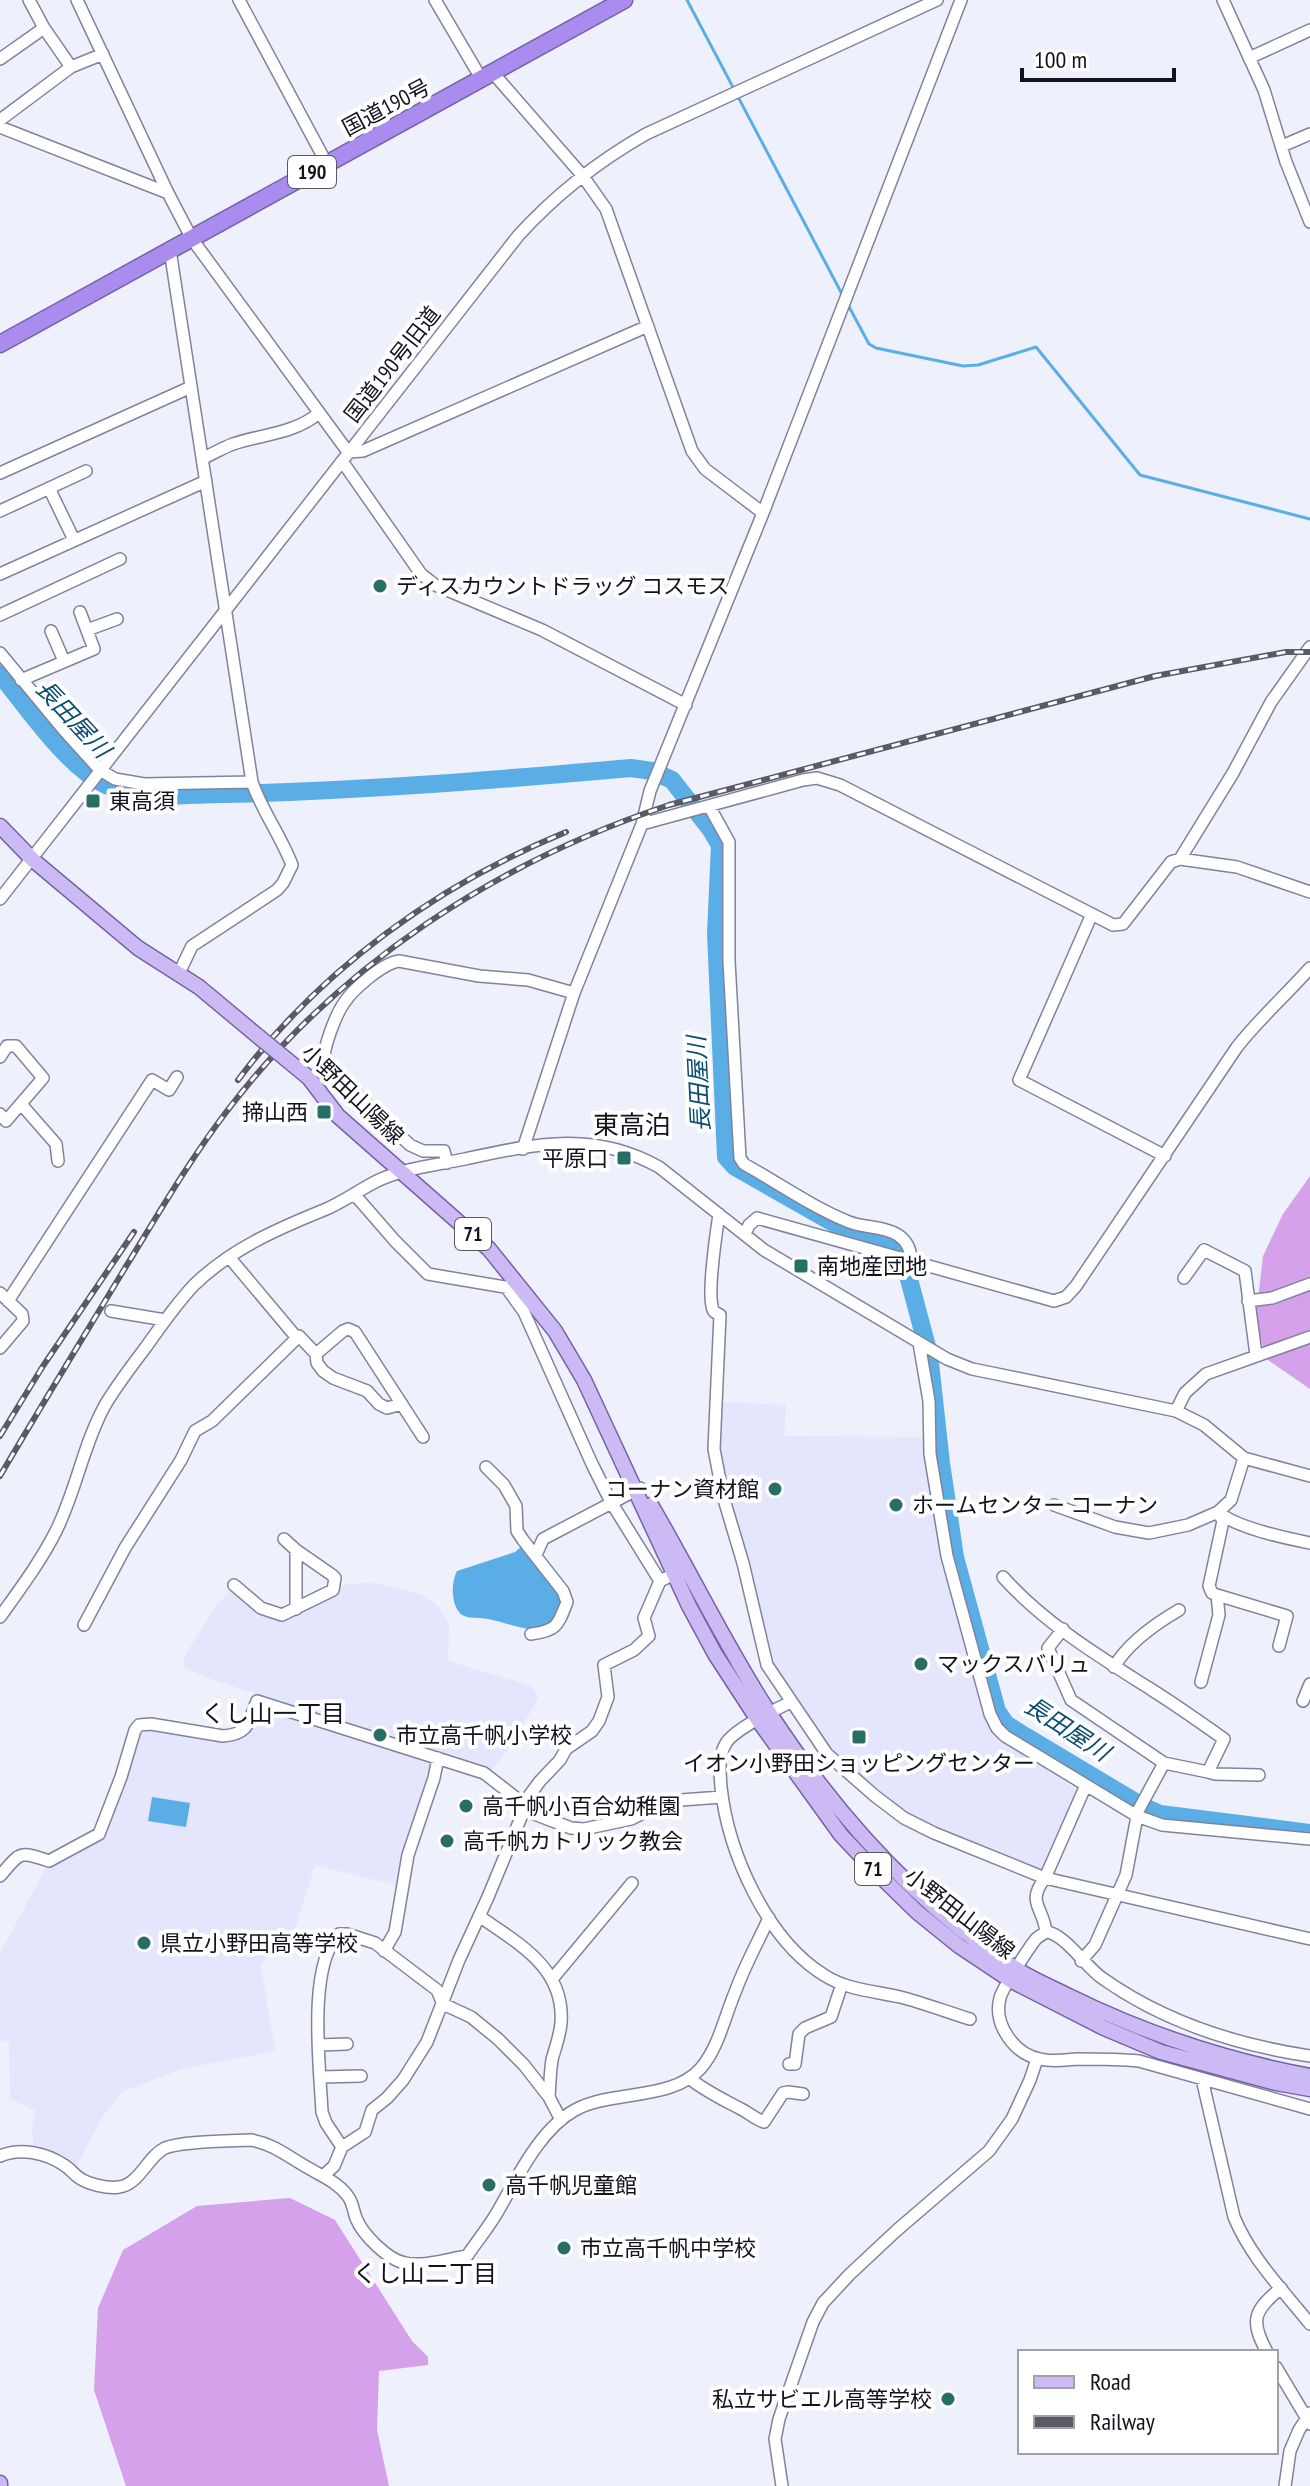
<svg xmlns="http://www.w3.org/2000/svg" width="1310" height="2486" font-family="'PT Sans Narrow','Noto Sans JP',sans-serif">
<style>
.built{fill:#e3e6fc}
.forest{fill:#d4a1ea}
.water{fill:#5aaee5}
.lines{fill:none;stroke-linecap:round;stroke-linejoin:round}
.stream{stroke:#5aaee5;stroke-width:3}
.river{stroke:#5aaee5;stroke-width:18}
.minor-casing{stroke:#7f839c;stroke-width:14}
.major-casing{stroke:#7562a6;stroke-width:17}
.highway-casing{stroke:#7562a6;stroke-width:19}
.minor{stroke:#fff;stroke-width:11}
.major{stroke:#ccbaf5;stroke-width:14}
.highway{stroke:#aa8cef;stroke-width:16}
.rail-casing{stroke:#595a64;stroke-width:6}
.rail{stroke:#fff;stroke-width:3;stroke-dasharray:9;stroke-linecap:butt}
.major-bridge-casing{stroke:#7562a6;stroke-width:17;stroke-linecap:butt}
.major-bridge{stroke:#ccbaf5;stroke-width:14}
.poi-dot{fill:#276e65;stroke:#fff;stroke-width:3}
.labels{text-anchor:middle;stroke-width:8;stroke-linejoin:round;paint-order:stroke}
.shield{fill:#fff;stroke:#595a61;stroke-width:2}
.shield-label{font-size:20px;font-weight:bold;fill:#12131d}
.street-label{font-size:22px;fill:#12131d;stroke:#fff}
.poi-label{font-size:22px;fill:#12131d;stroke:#fff;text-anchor:start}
.water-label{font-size:24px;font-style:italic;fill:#094d71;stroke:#fff}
.neighbourhood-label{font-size:24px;fill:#12131d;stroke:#fff}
.quarter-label{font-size:26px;fill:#12131d;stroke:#fff}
</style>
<rect width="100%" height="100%" fill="#eef0fb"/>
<path class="built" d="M721,1402L786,1405L784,1436L923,1437L926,1472L941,1557L986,1721L996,1736L1077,1790L1039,1881L910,1827L828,1764L795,1716L806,1709L774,1663L741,1535L737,1533L718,1452Z
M369,1582L420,1594L436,1604L449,1623L448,1661L532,1686L538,1697L537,1701L507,1751L492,1769H484L437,1753L399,1886L315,1865L293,1936L271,1951L261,1965L275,2051L181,2069L122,2092L104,2114L75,2169L34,2150L32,2128L36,2111L10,2099L9,2042L0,2040V1954L46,1867L62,1861L106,1835L139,1728H157L226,1741L241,1738L248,1732L256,1715L262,1716L269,1698L208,1678L185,1668L183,1663L187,1652L217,1605L232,1588L278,1617L337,1586Z"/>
<path class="forest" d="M1310,1176V1389L1268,1360L1255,1325L1263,1256L1283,1214Z
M290,2198L335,2220L412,2341L428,2357V2365L379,2371L377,2430L389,2486H126L94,2390L98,2308L123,2250L197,2206Z"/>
<path class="water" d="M521,1547L562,1599C552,1647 520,1625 488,1619C479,1617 465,1620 459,1612C451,1602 451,1582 457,1571L515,1552Z
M152,1797L190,1803L186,1827L148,1821Z"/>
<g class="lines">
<path class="stream" d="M687,0L843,296
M847,303L869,344L876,348L963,366L978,365L1036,347L1140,475L1310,519"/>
<path class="river" d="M0,674C27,707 66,765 104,784C138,802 186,794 224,794C360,791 495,780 631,768L652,771L672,780L711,830L720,845L716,934L726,1157L735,1167L837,1225L894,1241L902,1253L929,1354L941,1463L955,1557L997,1711L1006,1724L1025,1736L1142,1806L1160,1814L1310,1833"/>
<defs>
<path id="minor" d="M29,0L44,28L71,67
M77,0L168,193L192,239L348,452L363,451L648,326
M239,0L327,164
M435,0L482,80
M1223,0L1264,90L1286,162L1310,222
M1249,58L1310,30
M0,59L44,28
M493,73L582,175L606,209L692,451L705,469L763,513
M0,120L71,67L103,54
M0,127L168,193
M1282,146L1310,134
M170,250L252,782C262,811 281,836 292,865L283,883L277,890L192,946L179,973
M203,458C213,454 222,448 233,444C263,434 294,434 319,413
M342,461L421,574L435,585L542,630L686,705
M0,473L191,387
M49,488L74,540
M0,511L86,471
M0,574L206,481
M0,615L120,559
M87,630L117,619
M51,631L64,661
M0,653L63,729L100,770L115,779L144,784L252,782
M21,680L94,649L80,612
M709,806L729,842V961L740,1158L744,1164C778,1183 812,1207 849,1222C864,1228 884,1226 898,1235C907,1241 911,1250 911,1261
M642,824L803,780L817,778L840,785L1113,925L1123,924L1171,862L1180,859L1237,867L1310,892
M1180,859L1233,773L1271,702L1310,647
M0,899L518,236C556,194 597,162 646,134L937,0
M1092,914L1019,1080L1165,1156
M0,1057L7,1046H16L43,1078L6,1121L0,1114
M21,1104L56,1144L58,1161
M523,1149L574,993L642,824L650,791L763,513L961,0
M447,1163L444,1151H423L410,1145L324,1063C322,1050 336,1014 344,1003C352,990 383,963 399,961L479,976L528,980L574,993
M355,1195L395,1241L428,1274L511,1288
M719,1214C716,1234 708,1288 712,1306C713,1313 715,1312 720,1315L714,1449L723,1496L743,1563L767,1665L827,1754L875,1796L904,1818L934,1833L1045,1878L1310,1939
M745,1234L749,1225L757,1218L1054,1301L1066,1297L1076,1286L1237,1047C1259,1019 1286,995 1310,968
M1184,1278L1204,1250L1245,1271L1256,1355
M506,1287L524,1312L592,1464L611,1502L660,1581
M0,1293L22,1314L23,1321L0,1348
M8,1301L152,1080L169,1090L177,1077
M1248,1301L1272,1298L1310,1284
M111,1311L165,1320
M299,1336L316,1354L317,1363L323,1371L333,1378L367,1391L379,1404L387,1408L402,1404
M919,1343L929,1401L930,1454L947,1556L990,1714L997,1728L1005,1736L1137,1816L1162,1825L1310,1839
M316,1354L343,1331L348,1329L355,1332L423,1437
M1176,1411L1185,1393L1206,1374L1310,1337
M1244,1458L1231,1500L1218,1512L1223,1521L1209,1586L1212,1593L1217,1595L1287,1616L1279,1646
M486,1467L504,1485L516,1506L517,1531L523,1540L563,1591L567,1602C558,1625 557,1631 531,1634
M1054,1505L1115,1527L1149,1533L1188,1525L1218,1512C1237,1528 1285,1538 1310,1543
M536,1555L543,1539L640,1488
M1003,1577C1044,1623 1100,1657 1152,1690C1176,1705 1200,1722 1224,1739L1208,1772L1164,1763L1138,1811L1126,1875L1095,1945L1081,1961
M234,1585L261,1608L282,1615L333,1590L335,1578L332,1575L296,1550L284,1539
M296,1609V1550
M0,1617C20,1589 41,1561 56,1531C76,1491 83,1446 104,1407C116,1386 131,1367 146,1347C161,1326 176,1304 194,1285C231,1249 277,1229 324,1210C343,1202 359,1190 377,1181C404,1168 436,1165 465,1159C535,1144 593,1130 659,1167L764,1250L947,1359L972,1369L992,1373L1176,1411L1204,1425L1244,1458L1310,1476
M84,1625L125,1548L181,1460L195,1431L212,1421L297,1338L229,1257
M1063,1629L1048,1648L1071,1700L1164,1763
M1114,1667C1128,1643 1155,1624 1179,1610
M1201,1682L1219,1615L1217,1595
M1303,1701L1310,1684
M791,1702C776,1709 731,1731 725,1745C718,1758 720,1773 721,1787C728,1852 766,1939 824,1975C847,1990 874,1991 900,1997C924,2003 947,2012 970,2019
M1208,1772L1215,1774L1259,1775
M0,1876C20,1853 18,1850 49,1861L99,1834L121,1777L135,1730L139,1725L151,1724L223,1736C249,1734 248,1723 257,1701L484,1773L520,1801L524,1810L571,1828L584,1829L631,1819L667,1801L722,1797
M479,1916C519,1944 565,1968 561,2023C560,2036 555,2048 552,2060C550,2072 550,2085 549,2097
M1046,1932C1043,1934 1039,1936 1036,1939C1030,1946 1002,1989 1000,1998C993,2024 1014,2054 1040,2059C1052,2062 1065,2060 1077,2059C1098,2059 1118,2059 1139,2061L1310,2109
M1046,1932C1064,1933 1085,1966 1102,1978C1164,2022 1236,2045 1310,2056
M1046,1932C1043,1906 1026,1903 1045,1878L1086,1785
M384,1951L395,1932L408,1855L434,1778L438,1758
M553,1978L632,1883
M319,2045L347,2044
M789,2064H795L799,2034L805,2028L831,2017L842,1984
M320,2077L361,2076
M689,2078C705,2091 722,2099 741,2109C749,2113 755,2119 764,2122L783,2093L788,2092L803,2094
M1202,2079L1234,2217C1251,2258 1282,2289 1310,2324
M342,2147L326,2123L322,2112C320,2068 307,1966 339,1934H347L375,1943L437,1990L443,2004L471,2017L498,2039L524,2065L549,2097L561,2120
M0,2156C20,2147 46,2153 64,2165C69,2168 73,2173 78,2177C87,2184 108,2189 119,2187C139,2185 148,2156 165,2148C182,2141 230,2141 251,2140C275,2144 291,2159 312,2170C324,2177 338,2183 347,2195C353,2202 353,2210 356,2218C362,2234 388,2260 405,2263C424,2267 448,2259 467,2256C477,2241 489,2227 498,2211C517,2178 540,2129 575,2110C610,2090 673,2101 701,2068C719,2047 725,2015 736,1990C745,1965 758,1942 769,1918
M323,2176L334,2166L342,2147L365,2132L372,2110L387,2098L403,2080L427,2042L459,1960L488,1897L524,1810L526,1800L540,1781L560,1760L566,1749L592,1731L599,1721L608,1697L604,1665L634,1650L649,1636L644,1618L660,1581L674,1574
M1267,2352C1250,2321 1253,2311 1281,2288
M1276,2367L1310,2424
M782,2486L775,2439L779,2419L813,2322L823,2303L849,2275L896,2231L989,2151L1012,2119L1030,2080L1037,2059
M1285,2486L1290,2451L1299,2430L1310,2413"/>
<path id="major" d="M0,826L33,860L138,948L199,987L259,1037
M286,1059L309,1078L338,1116L489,1249L555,1331L584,1380L689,1606L715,1654L758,1720L841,1835L873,1869L917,1912L959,1946L1010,1980L1104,2028L1161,2052L1276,2083L1310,2089
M651,1505C691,1573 725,1645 768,1711C833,1811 914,1903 1015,1968C1031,1979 1051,1987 1069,1996C1146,2034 1225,2060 1310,2076
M0,2483V2486"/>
<path id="highway" d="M0,344L624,0"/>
</defs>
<use href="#minor" class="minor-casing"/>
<use href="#major" class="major-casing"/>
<use href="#highway" class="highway-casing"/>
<use href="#minor" class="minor"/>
<use href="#major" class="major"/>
<use href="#highway" class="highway"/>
<defs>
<path id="rail" d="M238,1080C321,969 439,884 566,832
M0,1436L43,1366L134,1232
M0,1476C40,1408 81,1341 122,1273C156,1218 188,1162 227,1111C338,965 497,862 669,805L1155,676L1286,652H1310"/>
</defs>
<use href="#rail" class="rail-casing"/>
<use href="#rail" class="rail"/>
<defs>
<path id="major-bridge" d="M259,1037L286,1059"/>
</defs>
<use href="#major-bridge" class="major-bridge-casing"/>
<use href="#major-bridge" class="major-bridge"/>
</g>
<g class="poi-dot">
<circle cx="380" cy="586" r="8"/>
<rect x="85" y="793" width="16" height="16" rx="4"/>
<rect x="316" y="1104" width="16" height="16" rx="4"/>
<rect x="616" y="1150" width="16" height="16" rx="4"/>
<rect x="793" y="1258" width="16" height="16" rx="4"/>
<circle cx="775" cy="1489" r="8"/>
<circle cx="896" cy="1505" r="8"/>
<circle cx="921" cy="1664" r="8"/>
<circle cx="380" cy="1735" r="8"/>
<rect x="851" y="1729" width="16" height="16" rx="4"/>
<circle cx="466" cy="1806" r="8"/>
<circle cx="447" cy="1841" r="8"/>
<circle cx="144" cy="1943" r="8"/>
<circle cx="489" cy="2185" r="8"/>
<circle cx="564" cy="2248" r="8"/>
<circle cx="948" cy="2399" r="8"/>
</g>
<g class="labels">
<g class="shield">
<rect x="288" y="156" width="48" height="32" rx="6"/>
<rect x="455" y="1218" width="36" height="32" rx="6"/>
<rect x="855" y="1853" width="36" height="32" rx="6"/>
</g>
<g class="shield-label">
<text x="312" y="179">190</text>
<text x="473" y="1241">71</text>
<text x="873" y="1876">71</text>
</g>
<g class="street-label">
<text transform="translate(386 107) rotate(-28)" y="8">国道190号</text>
<text transform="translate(392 364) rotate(-52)" y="8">国道190号旧道</text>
<text transform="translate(353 1094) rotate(44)" y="8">小野田山陽線</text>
<text transform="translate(960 1913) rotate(38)" y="8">小野田山陽線</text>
</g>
<g class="poi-label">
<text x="396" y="594">ディスカウントドラッグ コスモス</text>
<text x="109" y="809">東高須</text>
<text x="308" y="1120" text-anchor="end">揥山西</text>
<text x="608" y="1166" text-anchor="end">平原口</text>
<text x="817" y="1274">南地産団地</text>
<text x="759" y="1497" text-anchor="end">コーナン資材館</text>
<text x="912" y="1513">ホームセンター コーナン</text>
<text x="937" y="1672">マックスバリュ</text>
<text x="396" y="1743">市立高千帆小学校</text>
<text x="859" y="1771" text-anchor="middle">イオン小野田ショッピングセンター</text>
<text x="482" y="1814">高千帆小百合幼稚園</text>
<text x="463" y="1849">高千帆カトリック教会</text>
<text x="160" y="1951">県立小野田高等学校</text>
<text x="505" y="2193">高千帆児童館</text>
<text x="580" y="2256">市立高千帆中学校</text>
<text x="932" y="2407" text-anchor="end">私立サビエル高等学校</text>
</g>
<g class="water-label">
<text transform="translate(73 719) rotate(47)" y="8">長田屋川</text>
<text transform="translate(699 1084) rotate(-93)" y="8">長田屋川</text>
<text transform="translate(1067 1729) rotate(33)" y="8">長田屋川</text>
</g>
<g class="neighbourhood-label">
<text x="273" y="1722">くし山一丁目</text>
<text x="425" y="2282">くし山二丁目</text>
</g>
<g class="quarter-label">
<text x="632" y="1134">東高泊</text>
</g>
</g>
<rect x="1018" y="2350" width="260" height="104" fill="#ffffff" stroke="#a0a1a5" stroke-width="2"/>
<rect x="1034" y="2376" width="40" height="12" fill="#ccbaf5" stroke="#a0a1a5" stroke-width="2"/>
<text x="1090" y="2390" font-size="24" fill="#12131d">Road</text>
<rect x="1034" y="2416" width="40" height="12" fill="#595a64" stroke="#a0a1a5" stroke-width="2"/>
<text x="1090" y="2430" font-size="24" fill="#12131d">Railway</text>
<path d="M1022 68v12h152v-12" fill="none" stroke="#12131d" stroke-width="4"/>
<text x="1034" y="68" font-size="24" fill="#12131d" stroke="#ffffff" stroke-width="6" paint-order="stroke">100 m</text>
</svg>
